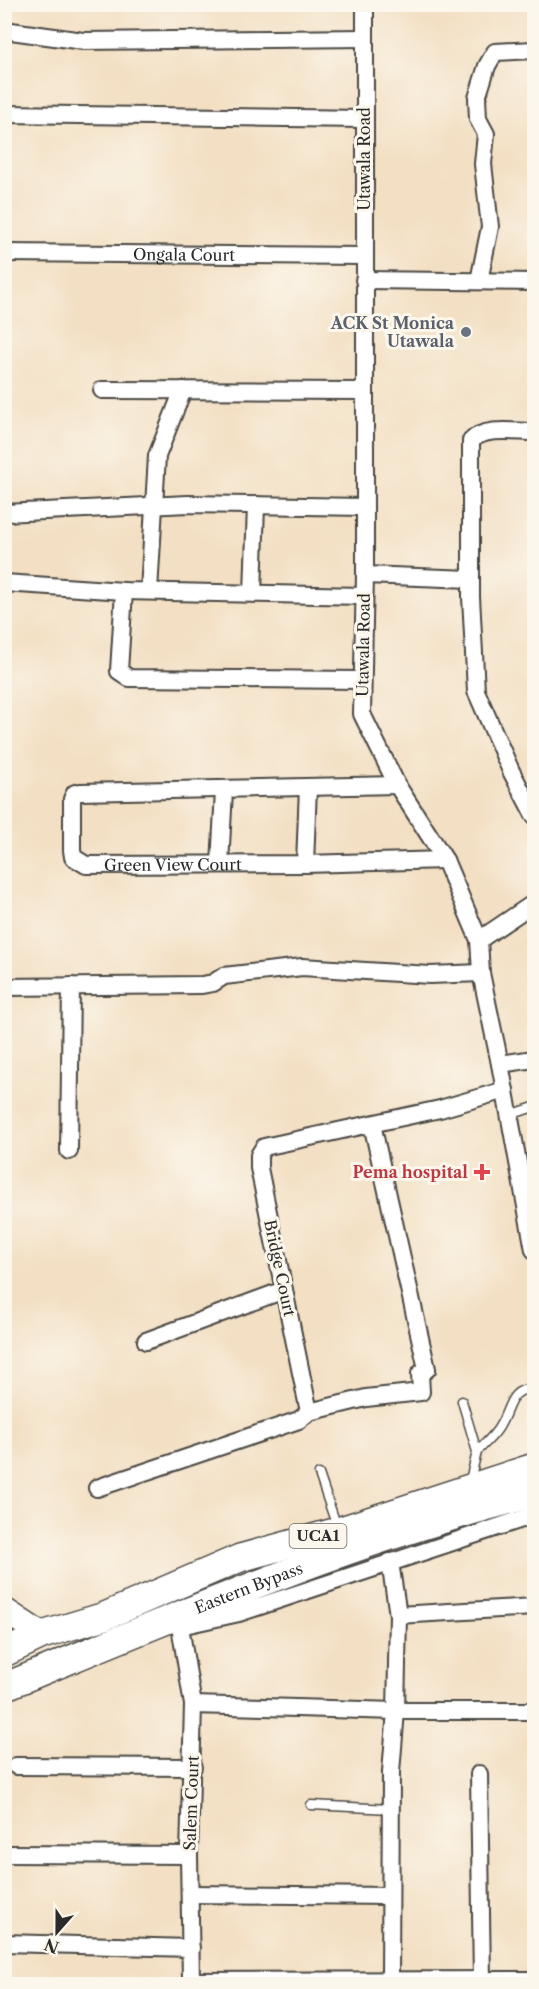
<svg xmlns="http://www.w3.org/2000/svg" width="539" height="1989" font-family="'Libre Caslon Text',serif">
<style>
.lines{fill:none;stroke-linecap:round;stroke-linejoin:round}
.lane-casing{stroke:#494642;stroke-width:11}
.street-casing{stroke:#494642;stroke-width:20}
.secondary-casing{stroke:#494642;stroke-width:27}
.primary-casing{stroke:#494642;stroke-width:30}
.lane{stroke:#fff;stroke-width:8}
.street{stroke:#fff;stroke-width:16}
.secondary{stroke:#fff;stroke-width:24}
.primary{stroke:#fff;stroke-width:27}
.worship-dot{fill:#6b7280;stroke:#fbf7ec;stroke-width:2}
.health-dot{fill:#e0444e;stroke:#fbf7ec;stroke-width:2}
.labels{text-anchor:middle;stroke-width:6;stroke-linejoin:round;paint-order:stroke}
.shield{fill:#fbf7ec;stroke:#696865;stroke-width:1.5}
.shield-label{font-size:15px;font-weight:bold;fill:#2b2b2b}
.street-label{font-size:16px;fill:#2b2b2b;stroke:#fbf7ec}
.worship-label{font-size:16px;font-weight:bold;fill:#5b616d;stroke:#fbf7ec;text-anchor:end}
.health-label{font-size:16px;font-weight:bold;fill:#be3a42;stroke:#fbf7ec;text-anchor:end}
</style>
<rect width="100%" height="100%" fill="#fbf7ec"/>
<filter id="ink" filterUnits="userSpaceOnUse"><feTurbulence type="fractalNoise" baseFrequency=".0167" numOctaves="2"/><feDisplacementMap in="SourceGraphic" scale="12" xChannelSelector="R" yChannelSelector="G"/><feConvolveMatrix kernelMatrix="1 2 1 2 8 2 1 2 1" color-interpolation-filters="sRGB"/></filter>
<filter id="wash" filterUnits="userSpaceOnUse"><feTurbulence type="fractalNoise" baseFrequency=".008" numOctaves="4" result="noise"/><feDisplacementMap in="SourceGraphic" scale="24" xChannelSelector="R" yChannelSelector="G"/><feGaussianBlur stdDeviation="1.35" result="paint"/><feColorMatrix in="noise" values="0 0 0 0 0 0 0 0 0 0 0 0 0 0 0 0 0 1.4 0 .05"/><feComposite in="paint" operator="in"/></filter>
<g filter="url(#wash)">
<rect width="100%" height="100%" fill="#f3dfc3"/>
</g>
<g filter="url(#ink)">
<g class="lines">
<defs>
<path id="lane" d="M510,1115L534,1107
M462,1401L477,1452L469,1484
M477,1452C484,1444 494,1436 499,1427C511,1408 508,1389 534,1388
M319,1474L337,1527
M311,1805L390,1809"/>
<g id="street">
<path d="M365,4V575L362,714L397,785L445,860L479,940L481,973L500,1064L534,1250"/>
<path d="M4,30L83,41L365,38"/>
<path d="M4,114L364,119"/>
<path id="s1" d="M4,253L364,256"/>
<path d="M364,280L534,282"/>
<path d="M479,281L490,227L483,164L486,134L478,119L477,98L487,66L495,52L534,50"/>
<path d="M102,390L363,391"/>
<path d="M534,432C516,432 484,426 471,441V597L476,691L511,771L534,815"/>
<path d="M4,513L188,504L364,507"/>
<path d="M365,575L471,579"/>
<path d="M4,583L124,591L363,596"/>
<path d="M124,591L119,671L129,678L361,680"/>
<path d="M149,591L157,456L183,390"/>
<path d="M253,593L256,505"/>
<path id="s2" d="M397,785L80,792L75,793L72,799V850L73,857L86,865L305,864L445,860"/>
<path d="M220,864L224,791"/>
<path d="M305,864L308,787"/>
<path d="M479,940L534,903"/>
<path d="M4,987L202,985L213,983L224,976L302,967L430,975L481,973"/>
<path d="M500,1064L534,1059"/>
<path d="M69,1151L71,986"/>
<path d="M146,1341L284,1290"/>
<path d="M309,1412L366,1398L421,1392L420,1374L427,1369L372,1124"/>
<path d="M97,1488L299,1420L309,1412L259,1168V1155L264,1147L440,1109L505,1090"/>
<path d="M390,1562L398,1615L396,1711L391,1772L390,1982"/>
<path d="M398,1615L534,1607"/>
<path d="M176,1623L180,1626L239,1613L534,1515"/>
<path d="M180,1626L193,1705L189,1855L191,1981L534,1980"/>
<path d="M193,1705L396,1711H534"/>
<path d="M16,1766L193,1767"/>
<path d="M479,1774L482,1981"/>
<path d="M7,1854L189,1855"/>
<path d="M191,1894L390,1896"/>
<path d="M4,1943L191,1948"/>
</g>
<path id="secondary" d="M4,1610L42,1635"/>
<g id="primary">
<path d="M4,1653L42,1635L105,1616L240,1558L338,1531L534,1467"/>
<path id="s3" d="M4,1687C178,1615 352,1540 534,1494"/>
</g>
</defs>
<use href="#lane" class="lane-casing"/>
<use href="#street" class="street-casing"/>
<use href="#secondary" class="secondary-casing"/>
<use href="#primary" class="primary-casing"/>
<use href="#lane" class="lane"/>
<use href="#street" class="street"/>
<use href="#secondary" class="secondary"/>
<use href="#primary" class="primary"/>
</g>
</g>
<circle class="worship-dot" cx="466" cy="332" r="6"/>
<path class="health-dot" d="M479 1163h6v6h6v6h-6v6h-6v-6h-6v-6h6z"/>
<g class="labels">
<rect class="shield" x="289.5" y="1524" width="57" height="24" rx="4.5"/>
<g class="shield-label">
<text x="318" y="1541">UCA1</text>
</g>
<g class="street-label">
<text transform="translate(364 159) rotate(-90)" y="6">Utawala Road</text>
<text dy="6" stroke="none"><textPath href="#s1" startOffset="180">Ongala Court</textPath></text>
<text transform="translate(363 645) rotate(-89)" y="6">Utawala Road</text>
<text dy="6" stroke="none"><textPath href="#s2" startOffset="489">Green View Court</textPath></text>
<text transform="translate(280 1268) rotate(78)" y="6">Bridge Court</text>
<text dy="6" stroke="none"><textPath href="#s3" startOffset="264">Eastern Bypass</textPath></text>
<text transform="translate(191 1803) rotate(-88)" y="6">Salem Court</text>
</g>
<g class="worship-label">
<text x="454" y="329">ACK St Monica<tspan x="454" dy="18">Utawala</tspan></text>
</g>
<g class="health-label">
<text x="468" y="1178">Pema hospital</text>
</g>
</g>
<rect width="539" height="1989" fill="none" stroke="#fbf7ec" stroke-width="24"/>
<g transform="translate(57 1932) rotate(201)" stroke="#fbf7ec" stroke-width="4.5" paint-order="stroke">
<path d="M0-4.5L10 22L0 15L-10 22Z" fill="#2b2b2b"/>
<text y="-9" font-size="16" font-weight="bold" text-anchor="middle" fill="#2b2b2b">N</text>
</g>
</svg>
